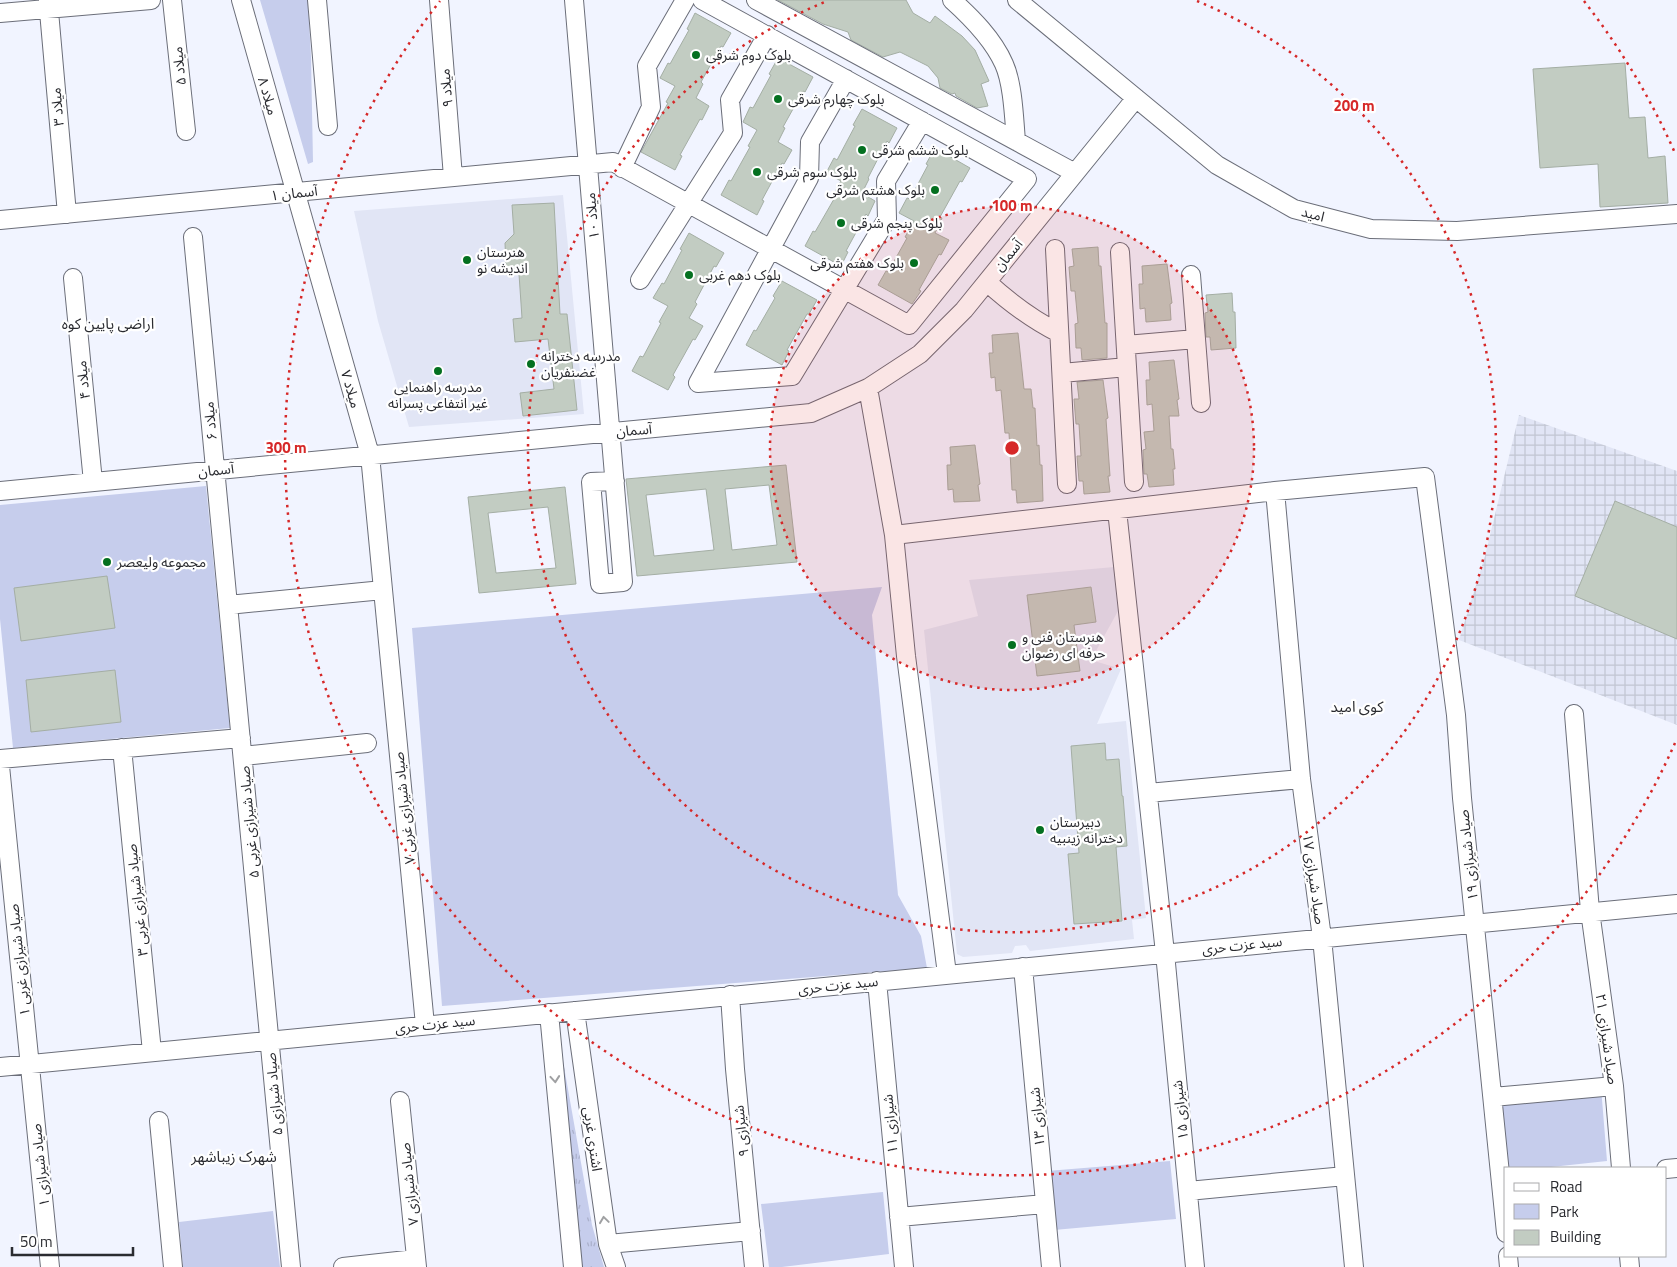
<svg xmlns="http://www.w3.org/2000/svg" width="1677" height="1267" font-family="'Titillium Web','Noto Sans Arabic',sans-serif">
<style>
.built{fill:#e1e5f5}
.industrial{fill:url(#industrial-grid)}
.grass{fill:url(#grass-tufts)}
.green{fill:#c6cdec}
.building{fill:#c2ccc2;stroke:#a4aea4;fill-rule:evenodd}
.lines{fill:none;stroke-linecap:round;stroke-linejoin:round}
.minor-casing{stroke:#6b6e79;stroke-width:20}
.minor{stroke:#fff;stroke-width:18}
.oneway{stroke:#9fa0a2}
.ring{fill:none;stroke:#d62828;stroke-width:2.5;stroke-dasharray:2.5 5}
.poi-dot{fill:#047020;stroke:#fff;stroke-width:2}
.labels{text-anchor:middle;stroke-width:4.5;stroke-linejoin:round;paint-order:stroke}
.poi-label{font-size:14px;fill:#2a2b30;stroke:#fff;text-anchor:start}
.street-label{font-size:14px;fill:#2a2b30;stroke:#fff}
.neighbourhood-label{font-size:15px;fill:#2a2b30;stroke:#fff}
.centre{fill:#d62828;stroke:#fff;stroke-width:2.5}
.ring-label{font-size:15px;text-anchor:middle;font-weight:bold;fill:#d62828;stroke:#fff;stroke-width:4.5;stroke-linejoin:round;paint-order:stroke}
</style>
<defs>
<pattern id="industrial-grid" width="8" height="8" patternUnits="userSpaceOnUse" patternTransform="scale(1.25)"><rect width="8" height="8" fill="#e1e5f5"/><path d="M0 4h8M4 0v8" fill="none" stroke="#c1c5d2"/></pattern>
<pattern id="grass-tufts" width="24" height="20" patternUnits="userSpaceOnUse" patternTransform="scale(1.25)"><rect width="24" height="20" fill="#c6cdec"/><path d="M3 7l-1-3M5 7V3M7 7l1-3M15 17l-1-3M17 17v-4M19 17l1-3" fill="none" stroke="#aab0cb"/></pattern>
</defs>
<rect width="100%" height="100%" fill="#f1f4ff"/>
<path class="built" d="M563,195L584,414L409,427L378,321L354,211Z
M1114,567L1118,611L1091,660L1121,669L1097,724L1126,721L1146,918L1132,920L1134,939L1030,951L1026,945L1015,946L1012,953L963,957L957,954L924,630L978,616L969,580Z"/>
<path class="industrial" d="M1519,415L1677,471V725L1459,640L1485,556Z"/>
<path class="grass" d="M563,1061L592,1225L604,1267H582Z"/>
<path class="green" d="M260,0H308L311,57L313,162L308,164Z
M206,486L230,728L13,748L0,619V505Z
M882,587L872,615L898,895L921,936L927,968L442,1006L412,628Z
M1601,1087L1607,1161L1542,1168H1508L1500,1097Z
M1170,1161L1176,1219L1054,1230L1047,1171Z
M883,1192L889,1254L782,1267H769L761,1204Z
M273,1211L280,1267H183L179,1222Z"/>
<path class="building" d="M778,0H906L913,13L930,23L935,16L962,36L975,50L989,81L981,84L988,106L977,108L956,96L955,93L952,94L940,88L938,78L928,66L900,52L883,57L851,40L848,32L823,24Z
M695,13L731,33L723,47L721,46L701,82L703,84L696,98L709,106L702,120L700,119L680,155L682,156L675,170L641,152L668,103L666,102L675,86L660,78L668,63L670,64L689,30L687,29Z
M778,58L813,77L805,92L803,91L783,127L785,128L778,142L792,150L784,164L782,163L762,200L764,201L757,215L721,195L729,180L731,181L750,147L748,146L757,130L743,122L750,107L753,108L771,75L769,74Z
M1625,63L1629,118L1645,117L1648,158L1665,156L1668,203L1600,207L1598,164L1540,168L1533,69Z
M862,109L897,128L889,143L887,141L868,178L869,179L862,193L875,201L868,216L866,214L846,251L848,252L841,266L805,246L813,231L815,232L834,199L832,197L841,181L826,173L834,158L837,160L855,126L853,125Z
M935,148L970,168L962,182L960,181L940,217L942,218L935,233L949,240L941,255L939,254L919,290L921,291L912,304L878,285L886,271L888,272L907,238L905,237L914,221L899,213L907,198L910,199L928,165L926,164Z
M554,203L560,314H567L577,410L523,416L520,393L554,389L548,339L515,342L513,319L522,318L519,274L506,267L505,243L514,234L512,205Z
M689,233L724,253L716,267L714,266L695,302L697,304L689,318L703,326L695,340L693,339L673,375L675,377L668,390L632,371L640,356L643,357L661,323L659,322L668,306L653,298L662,283L664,284L682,250L680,249Z
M1098,247L1099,266H1101L1105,323H1107V358L1082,360L1081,348H1076L1075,324L1078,323L1075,291H1071L1069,267L1074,266L1072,249Z
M1167,264L1172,303L1170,304L1171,320L1146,322L1145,308L1140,309L1139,284H1143L1142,266Z
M782,281L817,300L809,314H807L787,350L789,351L782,365L746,345L754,330L756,331L775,298L773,296Z
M1232,293L1233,312H1235L1236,348L1211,350L1210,337H1206L1205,313L1208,312L1206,295Z
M1018,333L1024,389H1031L1033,408H1035L1037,446L1039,445L1040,465H1042L1043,501L1017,503L1016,490H1012L1009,433H1005L1001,390L996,391L995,377L991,378L989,353H993L992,335Z
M1174,360L1179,399L1177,400L1179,416H1169L1171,449H1173L1175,469H1173L1174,485L1149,487L1147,474H1144L1143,450L1146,449L1144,432L1154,431L1152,404L1147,405L1146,380H1150L1149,362Z
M1103,380L1108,418L1106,419L1110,476H1108L1110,492L1084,494L1083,481H1079L1077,456H1081L1079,424H1076L1074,399H1079L1077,382Z
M975,445L980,484L978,485L980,501L954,502L953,489L948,490L947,465H951L950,447Z
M786,465L797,562L637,576L626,479ZM769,485L777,545L732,550L725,489ZM706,489L714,550L654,556L646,495Z
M565,487L576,584L479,593L468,497ZM548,507L556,568L496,573L488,513Z
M1615,501L1677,527V639L1575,596Z
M107,576L115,628L21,641L14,588Z
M1091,587L1096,622L1074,625L1080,671L1037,676L1027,595Z
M115,670L121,722L31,732L26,680Z
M1105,743L1106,760L1119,759L1122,796H1123L1127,846L1116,847L1122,921L1074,924L1068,854L1079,853L1071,746Z"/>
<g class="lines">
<defs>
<path id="minor" d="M48,0L67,214
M172,0L186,131
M241,0L370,455L425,1025
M317,0L328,126
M439,0L453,177
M574,0L623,582L600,584L591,482L615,481
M756,0L1075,173
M952,0C972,18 993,39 1004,64C1013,84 1014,118 1016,141
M1017,0L1217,165L1294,209L1371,229L1457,231L1677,214
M0,13L151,0
M846,79L810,142L809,178L698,383L792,376L887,219L886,181L922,121
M622,168L651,107L647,66L685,0
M0,220L613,162L909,325L1027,179L702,0
M193,237L291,1267
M1055,249L1067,484
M1120,252L1134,482
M1191,275L1201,403
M73,278L93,482
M640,280L733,133L730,100L767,35
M987,282C1010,303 1031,319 1059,333
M1126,345L1196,339
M1062,373L1127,367
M868,388L894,535L906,656L947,974
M0,491L811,413L868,388L920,354L964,310L1136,98
M1275,491L1301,779L1322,938L1354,1267
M1117,510L1165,953L1195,1267
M894,535L1275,491L1425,477L1456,715L1462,798L1506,1233
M228,605L383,590
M1574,714L1590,911L1614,1086L1621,1168
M122,748L152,1052
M243,756L367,743
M0,759L241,738
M0,766L50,1267
M1148,793L1301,779
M1023,967L1051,1267
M877,981L904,1267
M730,995L735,1069L754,1267
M575,1011L608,1244L616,1267
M549,1013L573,1267
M0,1067L1677,904
M1493,1097L1614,1086
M400,1101L417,1267
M159,1121L173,1267
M1666,1169L1677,1168
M1188,1191L1345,1176
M899,1217L1045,1204
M608,1244L751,1231
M1508,1256L1509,1267
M1629,1256L1630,1267
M343,1267L416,1259"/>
</defs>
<use href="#minor" class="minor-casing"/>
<use href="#minor" class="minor"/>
</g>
<defs><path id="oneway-chevron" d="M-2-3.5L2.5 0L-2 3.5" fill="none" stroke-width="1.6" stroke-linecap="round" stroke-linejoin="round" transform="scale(1.25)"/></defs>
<g class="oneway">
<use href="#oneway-chevron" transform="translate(555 1079) rotate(85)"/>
<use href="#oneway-chevron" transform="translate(604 1220) rotate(-98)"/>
</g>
<circle cx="1012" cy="448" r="242" fill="#d62828" fill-opacity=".12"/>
<g class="ring">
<circle cx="1012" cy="448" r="242"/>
<path d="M1197 1A484 484 0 1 1 827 1"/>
<path d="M1675 743A726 726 0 1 1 440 1M1584 1A726 726 0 0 1 1675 153"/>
</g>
<g class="poi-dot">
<circle cx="696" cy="55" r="5"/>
<circle cx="778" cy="99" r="5"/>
<circle cx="862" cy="150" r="5"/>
<circle cx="757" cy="172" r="5"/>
<circle cx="935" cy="190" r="5"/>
<circle cx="841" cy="223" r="5"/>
<circle cx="467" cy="260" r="5"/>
<circle cx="914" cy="263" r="5"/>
<circle cx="689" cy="275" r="5"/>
<circle cx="531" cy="364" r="5"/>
<circle cx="438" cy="371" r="5"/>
<circle cx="107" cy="562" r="5"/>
<circle cx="1012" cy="645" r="5"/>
<circle cx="1040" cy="830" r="5"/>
</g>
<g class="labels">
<g class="poi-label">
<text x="706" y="60">بلوک دوم شرقی</text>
<text x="788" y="104">بلوک چهارم شرقی</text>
<text x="872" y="155">بلوک ششم شرقی</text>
<text x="767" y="177">بلوک سوم شرقی</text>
<text x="925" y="195" text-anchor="end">بلوک هشتم شرقی</text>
<text x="851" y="228">بلوک پنجم شرقی</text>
<text x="477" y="257">هنرستان<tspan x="477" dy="16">اندیشه نو</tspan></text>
<text x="904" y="268" text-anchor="end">بلوک هفتم شرقی</text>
<text x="699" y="280">بلوک دهم غربی</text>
<text x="541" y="361">مدرسه دخترانه<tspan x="541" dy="16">غضنفریان</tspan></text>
<text x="438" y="392" text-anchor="middle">مدرسه راهنمایی<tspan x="438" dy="16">غیر انتفاعی پسرانه</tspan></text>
<text x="117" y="567">مجموعه ولیعصر</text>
<text x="1022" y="642">هنرستان فنی و<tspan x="1022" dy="16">حرفه ای رضوان</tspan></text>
<text x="1050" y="827">دبیرستان<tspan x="1050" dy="16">دخترانه زینبیه</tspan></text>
</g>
<g class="street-label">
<text transform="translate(179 66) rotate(-96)" y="5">میلاد ۵</text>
<text transform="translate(446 88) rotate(-95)" y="5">میلاد ۹</text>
<text transform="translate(268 96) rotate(74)" y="5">میلاد ۸</text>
<text transform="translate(57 107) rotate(-95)" y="5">میلاد ۳</text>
<text transform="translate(294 193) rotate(-6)" y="5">آسمان ۱</text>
<text transform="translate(1313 214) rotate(15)" y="5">امید</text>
<text transform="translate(592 216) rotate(-95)" y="5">میلاد ۱۰</text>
<text transform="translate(1008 255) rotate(-51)" y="5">آسمان</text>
<text transform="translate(83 380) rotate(-96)" y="5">میلاد ۴</text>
<text transform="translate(351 389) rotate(74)" y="5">میلاد ۷</text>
<text transform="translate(210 421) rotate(-95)" y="5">میلاد ۶</text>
<text transform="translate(634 430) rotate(-5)" y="5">آسمان</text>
<text transform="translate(216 470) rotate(-6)" y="5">آسمان</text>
<text transform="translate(404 808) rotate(-96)" y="5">صیاد شیرازی غربی ۷</text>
<text transform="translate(249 822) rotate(-95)" y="5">صیاد شیرازی غربی ۵</text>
<text transform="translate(1468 855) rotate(-96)" y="5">صیاد شیرازی ۱۹</text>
<text transform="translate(1314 879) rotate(82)" y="5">صیاد شیرازی ۱۷</text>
<text transform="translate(137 900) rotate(-96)" y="5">صیاد شیرازی غربی ۳</text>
<text transform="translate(1242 945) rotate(-6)" y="5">سید عزت حری</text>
<text transform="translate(19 960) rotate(-96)" y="5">صیاد شیرازی غربی ۱</text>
<text transform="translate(838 985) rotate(-6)" y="5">سید عزت حری</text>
<text transform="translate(435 1024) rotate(-6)" y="5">سید عزت حری</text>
<text transform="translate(1607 1039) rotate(82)" y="5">صیاد شیرازی ۲۱</text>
<text transform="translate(274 1094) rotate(-95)" y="5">صیاد شیرازی ۵</text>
<text transform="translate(1180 1110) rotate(-96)" y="5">شیرازی ۱۵</text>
<text transform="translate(1037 1117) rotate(-95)" y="5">شیرازی ۱۳</text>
<text transform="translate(890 1124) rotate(-95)" y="5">شیرازی ۱۱</text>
<text transform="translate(741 1131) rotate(-96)" y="5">شیرازی ۹</text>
<text transform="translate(593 1139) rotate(82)" y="5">اشتری غربی</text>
<text transform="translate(40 1165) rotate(-96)" y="5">صیاد شیرازی ۱</text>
<text transform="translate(409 1184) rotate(-96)" y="5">صیاد شیرازی ۷</text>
</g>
<g class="neighbourhood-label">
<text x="108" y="329">اراضی پایین کوه</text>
<text x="1357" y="712">کوی امید</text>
<text x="234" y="1162">شهرک زیباشهر</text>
</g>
</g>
<circle cx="1012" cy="448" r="8" class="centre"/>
<g class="ring-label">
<text x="1354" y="111">200 m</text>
<text x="1012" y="211">100 m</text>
<text x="286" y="453">300 m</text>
</g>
<rect x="1504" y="1167" width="162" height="90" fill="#ffffff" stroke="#aaaaac"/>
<rect x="1514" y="1183" width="25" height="8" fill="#ffffff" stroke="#aaaaac"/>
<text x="1550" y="1192" font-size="15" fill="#2a2b30">Road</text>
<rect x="1514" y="1204" width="25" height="15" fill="#c6cdec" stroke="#aaaaac"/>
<text x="1550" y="1217" font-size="15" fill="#2a2b30">Park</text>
<rect x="1514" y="1230" width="25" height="15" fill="#c2ccc2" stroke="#aaaaac"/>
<text x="1550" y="1242" font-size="15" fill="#2a2b30">Building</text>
<path d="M12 1247v8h121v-8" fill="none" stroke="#2a2b30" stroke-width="2.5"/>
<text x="20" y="1247" font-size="15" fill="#2a2b30" stroke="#ffffff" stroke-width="4" paint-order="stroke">50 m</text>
</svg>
